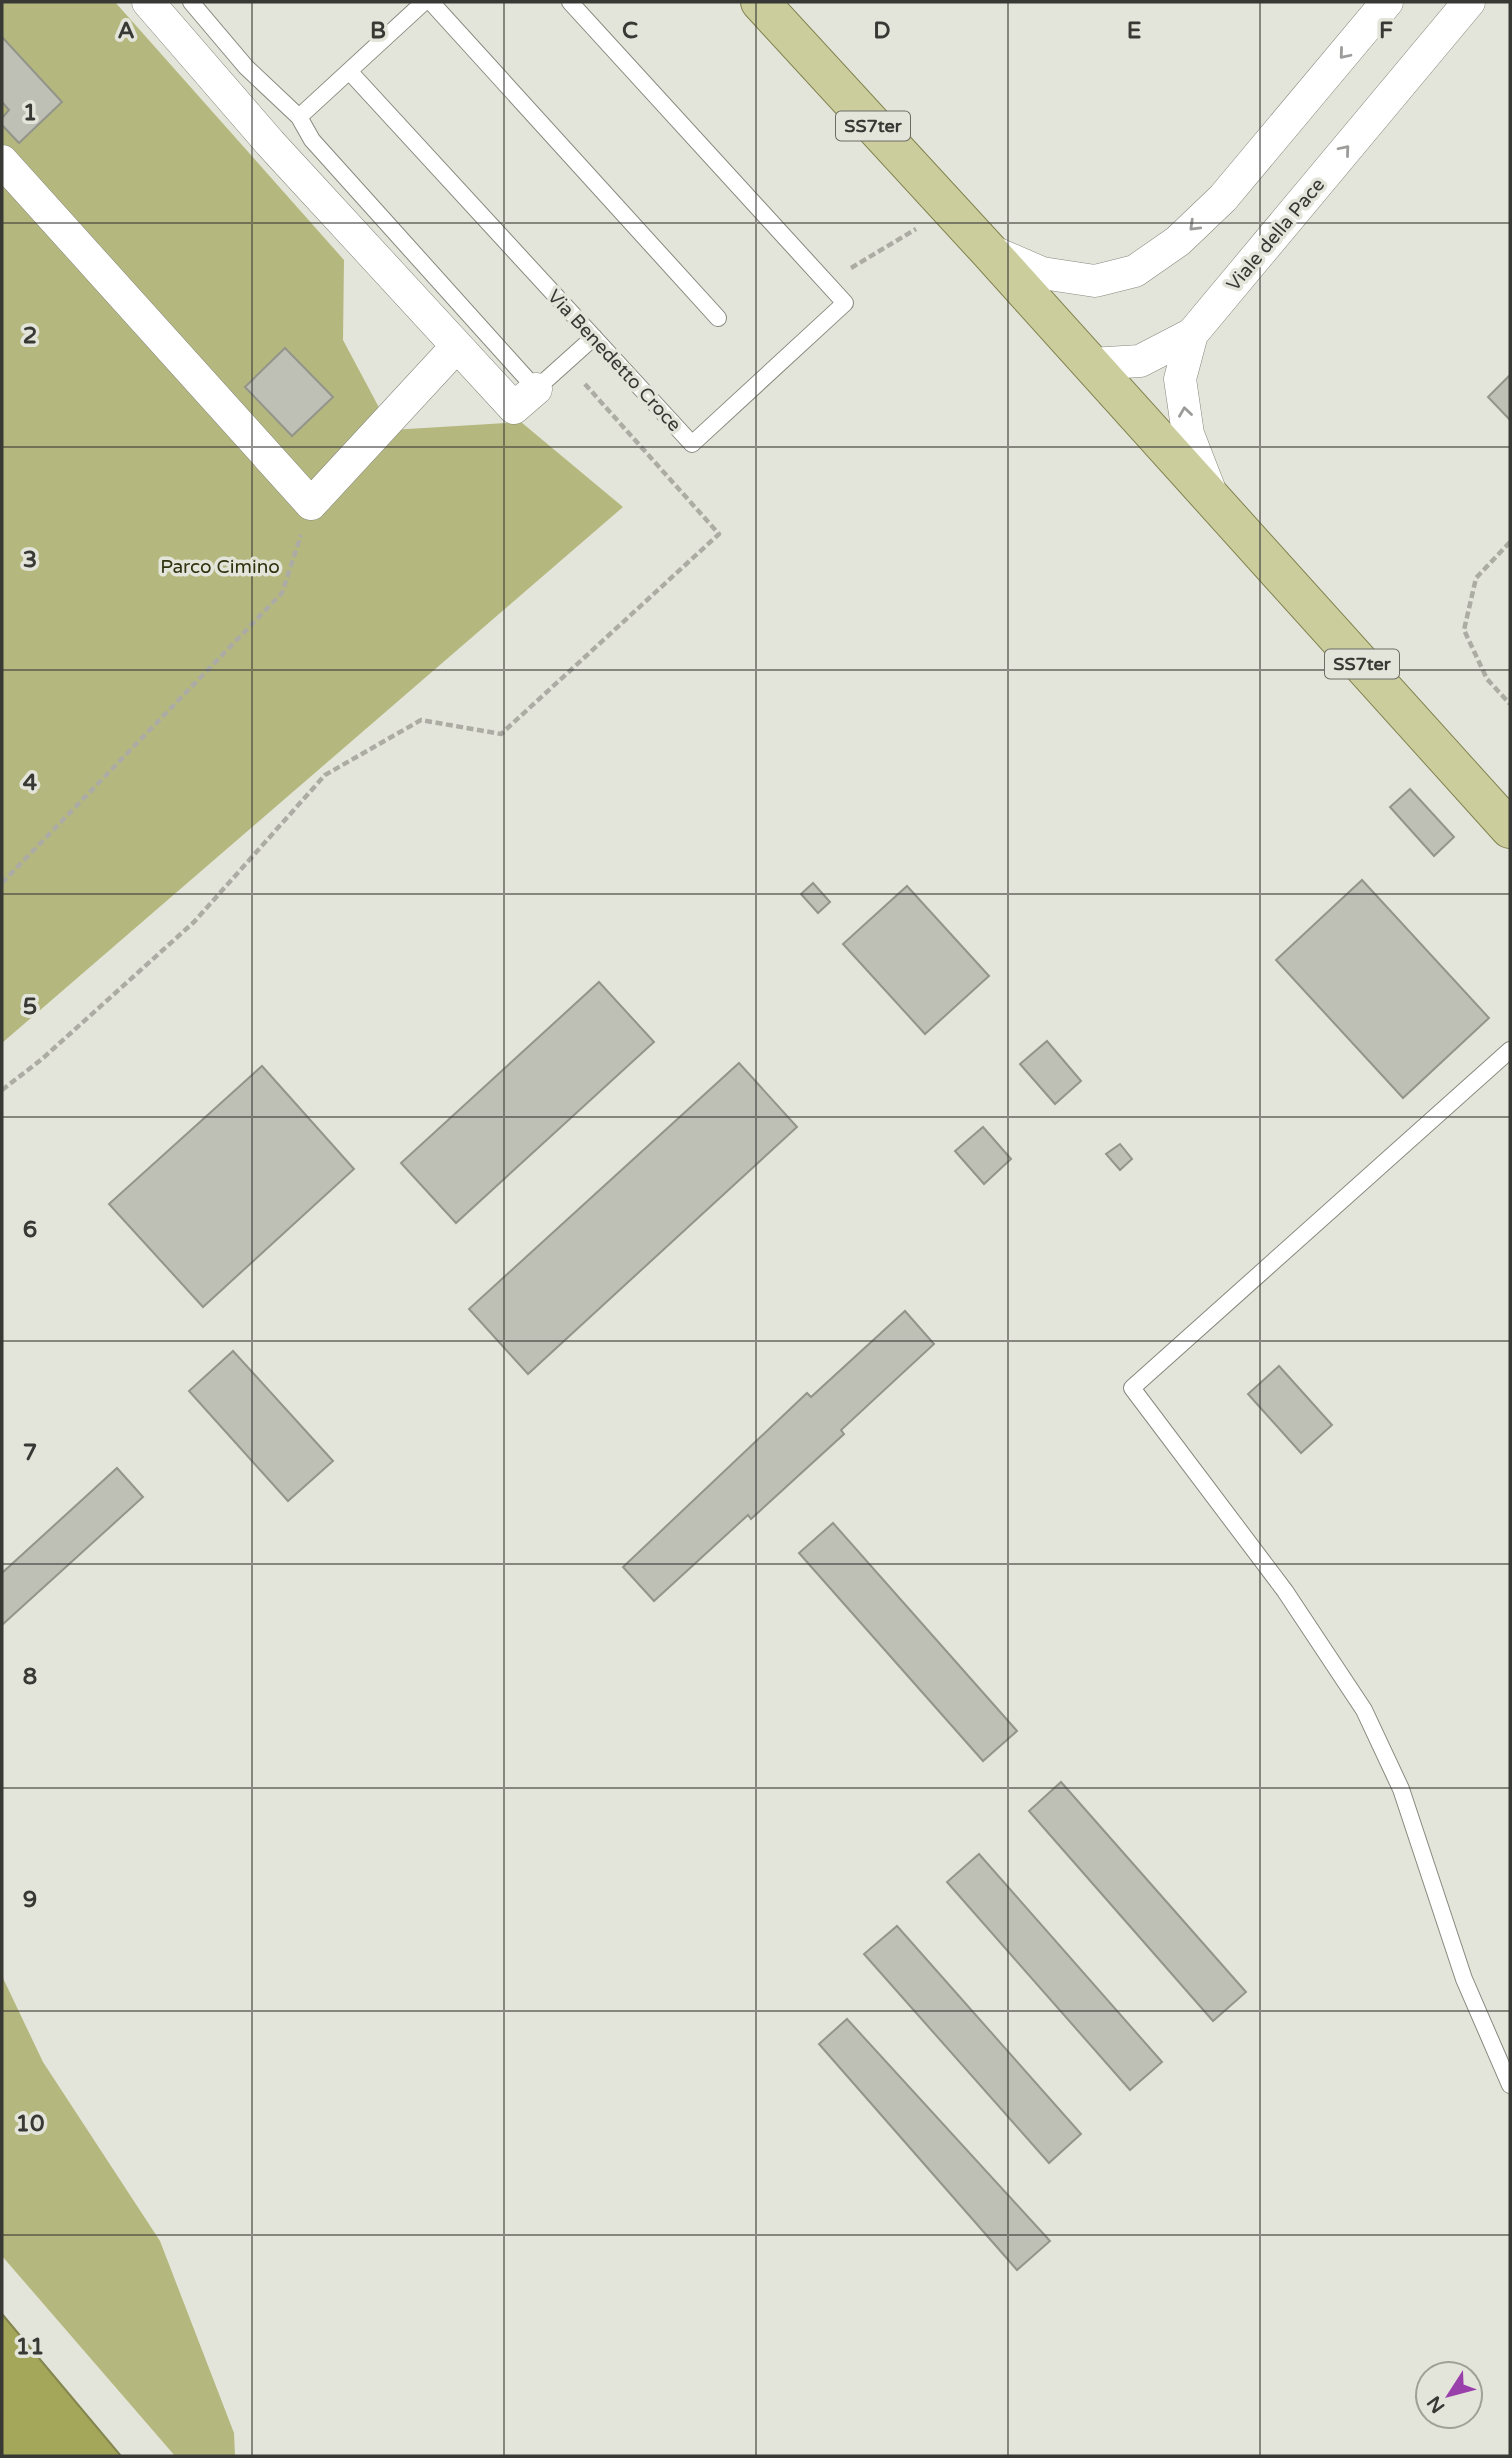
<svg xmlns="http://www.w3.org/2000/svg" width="1512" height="2458" font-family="'Varela Round',sans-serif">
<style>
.green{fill:#b5b87e}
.water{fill:#a4a75a;stroke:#84864f;stroke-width:2}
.building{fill:#bebfb5;stroke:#93948a;stroke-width:2}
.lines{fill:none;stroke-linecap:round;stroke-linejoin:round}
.lane-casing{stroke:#87887e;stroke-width:18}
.street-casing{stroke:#87887e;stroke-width:33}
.primary-casing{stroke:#81834e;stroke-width:40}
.path{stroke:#acaca4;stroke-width:4.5;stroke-dasharray:7 3.5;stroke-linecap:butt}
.lane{stroke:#fff;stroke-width:16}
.street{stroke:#fff;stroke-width:32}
.primary{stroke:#cbcd9d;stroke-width:38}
.oneway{stroke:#9c9c9a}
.grid{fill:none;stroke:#383834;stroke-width:2;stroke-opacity:0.55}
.labels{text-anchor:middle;stroke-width:7;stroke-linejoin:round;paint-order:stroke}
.shield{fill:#e4e5da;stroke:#6c6c66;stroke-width:2}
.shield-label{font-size:18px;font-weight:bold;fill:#383834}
.street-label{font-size:19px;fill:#383834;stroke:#e4e5da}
.park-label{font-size:19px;fill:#30310e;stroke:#e4e5da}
.grid-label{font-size:23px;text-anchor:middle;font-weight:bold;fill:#383834;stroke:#e4e5da;stroke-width:7;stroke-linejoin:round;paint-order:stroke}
</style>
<rect width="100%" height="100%" fill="#e4e5da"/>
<path class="green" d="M2,2H115L344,260L343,340L391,430L521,422L623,507L2,1043Z
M2,1976L43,2062L160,2241L234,2433L235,2456H175L2,2256Z"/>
<path class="water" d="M2,2314L121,2456H2Z"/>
<path class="building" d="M2,37L62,102L19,143L2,125V118L9,110L2,102Z
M285,348L333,397L292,436L245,387Z
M1510,375V420L1488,397Z
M1410,789L1454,837L1434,856L1390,807Z
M1362,880L1489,1018L1403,1098L1276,960Z
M813,883L830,902L818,913L801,894Z
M907,886L989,976L925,1034L843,944Z
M599,982L654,1042L456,1223L401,1163Z
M1047,1041L1081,1081L1055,1104L1020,1064Z
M739,1063L797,1127L528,1374L469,1309Z
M262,1066L354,1169L203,1307L109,1204Z
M983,1127L1011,1159L984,1184L955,1151Z
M1120,1144L1132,1159L1120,1170L1106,1154Z
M905,1311L934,1344L841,1430L844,1434L751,1519L748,1515L654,1601L623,1567L807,1393L811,1397Z
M233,1351L333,1461L288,1501L189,1391Z
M1279,1366L1332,1425L1301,1453L1248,1394Z
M117,1468L143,1497L2,1625V1573Z
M833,1523L1017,1731L983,1761L799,1553Z
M1061,1782L1246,1992L1213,2021L1029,1811Z
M979,1854L1162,2062L1130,2090L947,1882Z
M897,1926L1081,2134L1049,2163L864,1954Z
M847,2019L1050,2241L1017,2270L819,2044Z"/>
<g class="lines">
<defs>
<path id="lane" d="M191,2L246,67L299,117L312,140L536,389L594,337
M431,2L718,318
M349,71L692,444L845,303L570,2
M299,117L424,2
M1510,1050L1132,1388L1285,1591L1364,1710L1401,1789L1464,1979L1510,2085"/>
<path id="street" d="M148,2L270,143L514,408L536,389
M2,161L311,504L457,346
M991,251L1042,273L1095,281L1135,271L1178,241L1223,198L1387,2
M1091,364L1140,361L1192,334
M1209,488L1188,434L1180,379L1192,334L1469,2"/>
<path id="primary" d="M760,2L987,249L1510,829"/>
</defs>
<use href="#lane" class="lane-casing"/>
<use href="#street" class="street-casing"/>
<use href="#primary" class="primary-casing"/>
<path class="path" d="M851,268L916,229
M1510,542L1476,578L1464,630L1487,679L1510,704
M2,883L282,593L301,535
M2,1090L42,1059L194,922L325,775L421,720L501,734L719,534L584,383"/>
<use href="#lane" class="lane"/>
<use href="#street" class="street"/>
<use href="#primary" class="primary"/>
</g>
<defs><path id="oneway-chevron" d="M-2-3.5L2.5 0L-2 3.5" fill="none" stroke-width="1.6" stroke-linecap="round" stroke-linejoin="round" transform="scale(1.75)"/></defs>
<g class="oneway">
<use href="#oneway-chevron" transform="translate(1344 54) rotate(130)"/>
<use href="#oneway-chevron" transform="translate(1345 150) rotate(-50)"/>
<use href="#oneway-chevron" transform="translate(1194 226) rotate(136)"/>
<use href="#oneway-chevron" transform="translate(1185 412) rotate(-98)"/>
</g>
<path class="grid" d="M252,2V2456M504,2V2456M756,2V2456M1008,2V2456M1260,2V2456M2,223H1510M2,447H1510M2,670H1510M2,894H1510M2,1117H1510M2,1341H1510M2,1564H1510M2,1788H1510M2,2011H1510M2,2235H1510"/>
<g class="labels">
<g class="shield">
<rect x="836" y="111.5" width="74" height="29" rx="5"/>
<rect x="1325" y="649.5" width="74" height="29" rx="5"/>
</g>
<g class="shield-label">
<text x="873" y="132">SS7ter</text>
<text x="1362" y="670">SS7ter</text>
</g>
<g class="street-label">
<text transform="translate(1275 234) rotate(-50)" y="7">Viale della Pace</text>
<text transform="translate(615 360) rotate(47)" y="7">Via Benedetto Croce</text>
</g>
<g class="park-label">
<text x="220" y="573">Parco Cimino</text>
</g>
</g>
<g class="grid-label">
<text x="126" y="38">A</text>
<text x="378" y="38">B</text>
<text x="630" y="38">C</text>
<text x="882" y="38">D</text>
<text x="1134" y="38">E</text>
<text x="1386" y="38">F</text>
<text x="30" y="120">1</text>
<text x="30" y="343">2</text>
<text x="30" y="567">3</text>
<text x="30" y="790">4</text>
<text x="30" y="1014">5</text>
<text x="30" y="1237">6</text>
<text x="30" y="1460">7</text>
<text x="30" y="1684">8</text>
<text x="30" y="1907">9</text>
<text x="30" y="2131">10</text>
<text x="30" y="2354">11</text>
</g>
<rect width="1512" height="2458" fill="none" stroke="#383834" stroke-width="7"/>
<g transform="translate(1449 2395) rotate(234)"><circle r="33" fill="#e4e5da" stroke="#9fa098" stroke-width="2"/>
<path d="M0-5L12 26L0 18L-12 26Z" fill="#9a40ab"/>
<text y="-10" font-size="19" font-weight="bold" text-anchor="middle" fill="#383834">N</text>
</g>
</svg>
